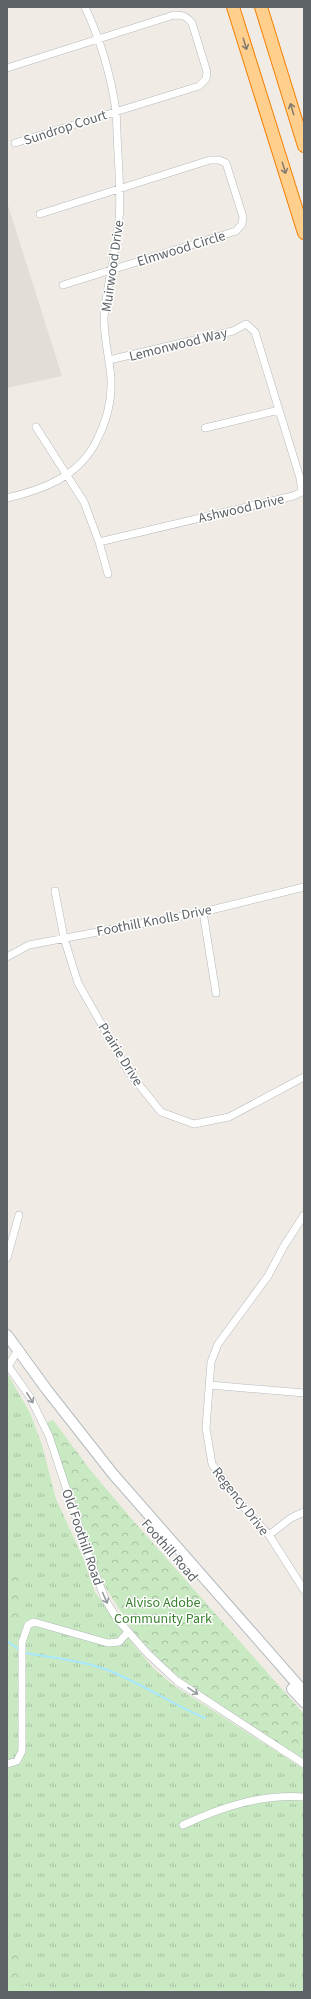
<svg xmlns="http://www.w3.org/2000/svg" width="311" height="1999" font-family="'Source Sans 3',sans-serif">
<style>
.education{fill:#e2ddd6}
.grass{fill:url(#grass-tufts)}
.forest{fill:url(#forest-crowns)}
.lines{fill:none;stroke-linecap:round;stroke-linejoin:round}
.stream{stroke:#a7e8ff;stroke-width:2}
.minor-casing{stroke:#b6b9bd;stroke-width:8}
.secondary-casing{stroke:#b4babe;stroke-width:12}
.motorway-casing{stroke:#f67f00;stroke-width:14}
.minor{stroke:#fff;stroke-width:7}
.secondary{stroke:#fff;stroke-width:10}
.motorway{stroke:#ffcf8e;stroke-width:12}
.oneway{stroke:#867e71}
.oneway2{stroke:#969a9c}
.labels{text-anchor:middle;stroke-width:3;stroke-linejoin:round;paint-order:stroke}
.street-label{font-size:14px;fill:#5d6367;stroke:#fff}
.park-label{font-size:14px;fill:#3a8230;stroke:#fff}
</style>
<defs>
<pattern id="grass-tufts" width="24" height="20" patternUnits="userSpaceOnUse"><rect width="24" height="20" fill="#c8e9c1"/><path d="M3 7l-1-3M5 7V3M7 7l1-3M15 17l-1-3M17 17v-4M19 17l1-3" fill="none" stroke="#a6c0a1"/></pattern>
<pattern id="forest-crowns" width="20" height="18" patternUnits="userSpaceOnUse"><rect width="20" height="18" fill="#c8e9c1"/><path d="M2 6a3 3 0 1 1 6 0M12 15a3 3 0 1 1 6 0" fill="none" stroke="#a6c0a1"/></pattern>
</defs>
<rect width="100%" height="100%" fill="#f0ece5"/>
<path class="education" d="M7,202L62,376L7,388Z"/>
<path class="grass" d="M7,1373L30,1413L42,1445L56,1499L84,1560L95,1592L133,1644L153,1668L173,1685L304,1769V1992H7Z"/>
<path class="forest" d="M53,1420L91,1471L136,1524L304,1714V1761L180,1678L165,1665L134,1633L103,1583L46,1423Z
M7,1568H21V1629L7,1628Z
M7,1942L20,1944V1985L54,1990V1992H7Z"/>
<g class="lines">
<path class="stream" d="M7,1641L21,1651
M25,1653C55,1658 88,1661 117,1674C147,1687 174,1705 205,1718"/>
<defs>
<path id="minor" d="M7,68L174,15C183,15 186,16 192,23L207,72L206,79L199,86L15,143
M40,214L210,160H219L226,163L243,217L242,224L236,231L63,285
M36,427L84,502L99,542L108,574
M205,428L279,410
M7,498C42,490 78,477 96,442C108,419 114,396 110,369C108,353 104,336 104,318C106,285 117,253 119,220C121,198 119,175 118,153C117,139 117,125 116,111C111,76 100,39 85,7
M99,542L293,496L302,492L300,478L255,332L246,324L233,331L109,360
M55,891L64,938L78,983L128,1071L161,1112L194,1124L229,1117L304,1077
M203,912L216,993
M7,957L29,945L203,912L304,887
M304,1215L284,1246L268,1276L218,1344L211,1362L206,1428L212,1464L240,1503L269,1535L304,1590
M7,1258L19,1215
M8,1366L30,1397L49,1436L88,1554L105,1599L117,1619L148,1654L177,1681L304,1764
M8,1366L19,1349
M209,1385L304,1393
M269,1535L291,1518L304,1512
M7,1764L17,1761L22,1751V1642L28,1625L34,1622L108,1643L119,1642L128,1632
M183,1825C222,1807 260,1794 304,1797"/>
<path id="secondary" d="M7,1335L47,1390L113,1474L304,1692
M292,1689L304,1702"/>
<path id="motorway" d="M233,7L304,233
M261,7L304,146"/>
</defs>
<use href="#minor" class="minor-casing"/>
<use href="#secondary" class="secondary-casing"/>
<use href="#motorway" class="motorway-casing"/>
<use href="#minor" class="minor"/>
<use href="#secondary" class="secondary"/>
<use href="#motorway" class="motorway"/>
</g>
<defs><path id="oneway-shaft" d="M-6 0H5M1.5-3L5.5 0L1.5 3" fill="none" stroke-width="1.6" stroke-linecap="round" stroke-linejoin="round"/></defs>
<g class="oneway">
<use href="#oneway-shaft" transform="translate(245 44) rotate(73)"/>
<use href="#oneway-shaft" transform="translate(292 109) rotate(-107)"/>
<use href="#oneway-shaft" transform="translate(284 168) rotate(73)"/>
</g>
<g class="oneway2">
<use href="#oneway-shaft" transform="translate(30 1398) rotate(58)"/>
<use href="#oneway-shaft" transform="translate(105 1598) rotate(66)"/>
<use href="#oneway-shaft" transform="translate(193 1691) rotate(34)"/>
</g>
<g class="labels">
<g class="street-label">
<text transform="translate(65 127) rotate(-18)" y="5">Sundrop Court</text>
<text transform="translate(181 248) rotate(-17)" y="5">Elmwood Circle</text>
<text transform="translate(112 266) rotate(-82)" y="5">Muirwood Drive</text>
<text transform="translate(178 344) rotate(-14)" y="5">Lemonwood Way</text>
<text transform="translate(241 508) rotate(-13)" y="5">Ashwood Drive</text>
<text transform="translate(154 920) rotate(-11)" y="5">Foothill Knolls Drive</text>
<text transform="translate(121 1054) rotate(58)" y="5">Prairie Drive</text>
<text transform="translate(241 1501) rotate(52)" y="5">Regency Drive</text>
<text transform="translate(83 1537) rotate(71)" y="5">Old Foothill Road</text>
<text transform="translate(170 1550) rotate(49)" y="5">Foothill Road</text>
</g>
<g class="park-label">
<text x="163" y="1607">Alviso Adobe<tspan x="163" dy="16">Community Park</tspan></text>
</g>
</g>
<rect width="311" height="1999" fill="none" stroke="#5d6367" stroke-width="16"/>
</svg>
